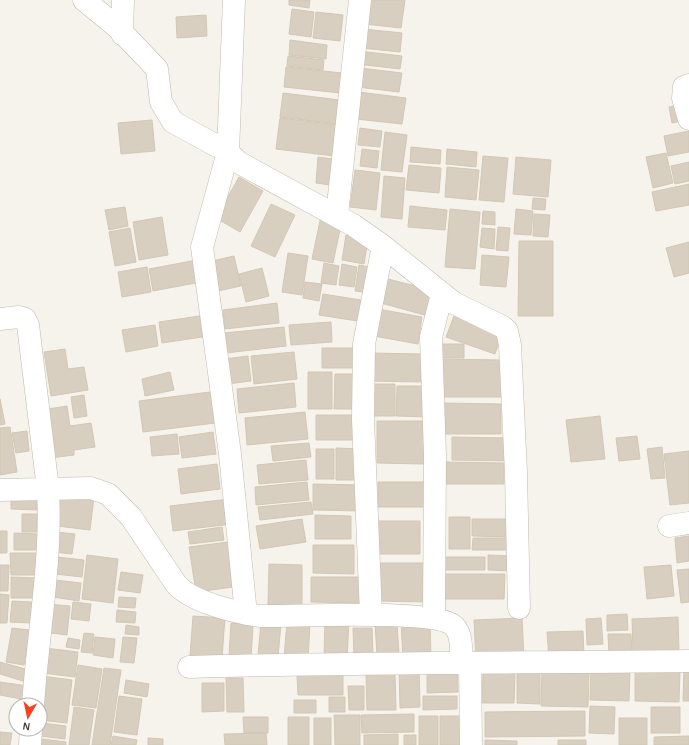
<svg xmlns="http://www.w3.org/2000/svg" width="689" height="745" font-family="'Alegreya Sans',sans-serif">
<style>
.building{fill:#d8cfc1;stroke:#d3c7b4}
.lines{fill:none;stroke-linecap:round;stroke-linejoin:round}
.minor-casing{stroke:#c2bbae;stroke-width:23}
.minor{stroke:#fff;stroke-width:22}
</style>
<rect width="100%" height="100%" fill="#f6f3ec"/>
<path class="building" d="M289,0H310L309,8L289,5Z
M368,0H405L401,28L365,24Z
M292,9L314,12L311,37L289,34Z
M316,12L343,15L340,41L313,38Z
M206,15L207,36L177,38L176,17Z
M364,29L402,33L400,52L362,48Z
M290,40L327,45L326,59L289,55Z
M358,51L402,56L400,69L357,64Z
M288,56L324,60L323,70L287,66Z
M286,67L342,73L340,93L284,87Z
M360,68L402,73L399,92L357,87Z
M359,92L406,98L402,124L356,119Z
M283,93L340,100L338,124L280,117Z
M683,104L686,120L672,123L669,107Z
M280,118L346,126L342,157L276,149Z
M152,120L155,151L121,154L118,123Z
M360,128L382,131L380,147L358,145Z
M689,131V152L668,156L664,136Z
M385,132L407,135L402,172L381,170Z
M411,147L441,150L440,164L410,162Z
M362,149L379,151L377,168L360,166Z
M447,149L477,152L476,167L446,164Z
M666,153L673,183L653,188L646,157Z
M483,156L508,158L504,202L479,200Z
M318,157L340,160L337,186L316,183Z
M516,157L551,160L548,197L513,194Z
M689,162V181L675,184L671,166Z
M409,165L441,168L439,193L406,190Z
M447,167L479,170L476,200L445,197Z
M355,170L380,173L376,210L350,207Z
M384,176L405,178L402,219L381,217Z
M239,177L263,191L240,232L216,218Z
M689,184V205L656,211L652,192Z
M533,198L546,199L545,210L532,209Z
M271,204L295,215L275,257L251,246Z
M410,206L447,210L445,230L408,227Z
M125,207L128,226L109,230L105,210Z
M450,209L480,212L475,269L445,267Z
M516,209L533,211L531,235L514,234Z
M483,211L495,212V225L482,224Z
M534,214L550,215L548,237L533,236Z
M321,216L342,220L333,263L312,259Z
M162,217L168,255L139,260L133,222Z
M498,227L510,228L508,251L496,250Z
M130,228L136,262L115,266L109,232Z
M482,228L495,229L494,249L480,247Z
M346,235L368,239L364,264L342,260Z
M519,241H553V316H518Z
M689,242V273L674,277L666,248Z
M288,253L308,256L302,295L282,292Z
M482,255L509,257L506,287L480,285Z
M234,256L241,286L218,291L212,261Z
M197,260L201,282L153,291L149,269Z
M324,263L339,266L336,285L321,283Z
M342,264L357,267L354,287L339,285Z
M359,265L374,268L370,293L355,291Z
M147,267L151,292L122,297L118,272Z
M262,268L269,296L246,302L239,274Z
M388,279L435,291L428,316L381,303Z
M305,282L322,284L319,301L303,298Z
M323,294L367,301L364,322L319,315Z
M277,303L279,323L225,329L223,310Z
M378,309L422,317L418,344L374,336Z
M206,315L209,336L162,343L159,322Z
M454,316L503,332L495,354L446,337Z
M331,322L332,342L291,345L289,325Z
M155,325L158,346L126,352L122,330Z
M284,327L286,346L226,353L224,333Z
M442,344H464V358H442Z
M322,348H357V368H322Z
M65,349L68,369L84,367L88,390L51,396L44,352Z
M294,352L297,379L254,384L251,356Z
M369,353L422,354L421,382L368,381Z
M248,356L251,381L227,384L224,359Z
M437,359L503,360V397H437Z
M170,372L174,390L145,396L142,379Z
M308,372H332V409H308Z
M335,374H359V409H334Z
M294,383L296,407L239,413L237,389Z
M368,384H395V416H368Z
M397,386H427V417L396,416Z
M210,392L215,423L143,432L139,401Z
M84,395L87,416L74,418L71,397Z
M0,399L5,424L0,425Z
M442,403L501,404V434H442Z
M67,406L70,426L91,423L95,447L74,450V455L50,458L42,410Z
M305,412L308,439L247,445L245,418Z
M316,415H356V440H316Z
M600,416L605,459L571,462L566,420Z
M377,421H425V464L377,463Z
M10,427L17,472L0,475V428Z
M27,431L29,451L16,453L12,433Z
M213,432L216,454L182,458L179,437Z
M177,434L179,454L152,456L150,437Z
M637,436L640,459L619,461L616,438Z
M452,437L511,438V461L452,460Z
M309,443L311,457L273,461L271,446Z
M662,447L665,478L651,479L647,449Z
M336,448L359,449V480H336Z
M316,449H334V479H316Z
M689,451V503L670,505L664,454Z
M306,460L308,480L259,484L257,465Z
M446,462L504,463V484H446Z
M217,464L220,489L181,494L178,469Z
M307,482L309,500L256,505L255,487Z
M378,482H430V507H378Z
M313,484L362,485V511L313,510Z
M61,493L94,497L90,530L57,526Z
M11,495H37V510L11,509Z
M229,499L232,524L173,531L170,506Z
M311,502L313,514L260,520L258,507Z
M22,514H37V532H22Z
M315,515L351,516V539H315Z
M449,517H470V549H449Z
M302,519L306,542L260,549L256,526Z
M472,519H513V537L472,536Z
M377,521H420V554H377Z
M222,527L224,540L190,544L188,532Z
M0,531H7V553H0Z
M56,532L75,534L72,554L54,552Z
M14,533L39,534L38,550H14Z
M689,536V561L677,563L675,538Z
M473,538H512V550H472Z
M236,541L241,586L196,592L189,547Z
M313,545H354V574L313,573Z
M10,553H41V575H11Z
M87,555L118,559L113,603L82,599Z
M488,555L513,556V571L488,570Z
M57,557L84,560L82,577L55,574Z
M443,557H485V570H442Z
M379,563H430V602L378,601Z
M269,564L302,565V605H268Z
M0,565H9L8,591H0Z
M671,565L674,596L647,599L644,567Z
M689,569V602L681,603L677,570Z
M121,572L143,575L140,593L118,590Z
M445,574H505L504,599H445Z
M11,577L38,578V598H11Z
M311,577H362V603L311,602Z
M55,580L81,583L79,601L53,597Z
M0,594L9,595L7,623H0Z
M119,597L136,598L135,608L118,607Z
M12,601L33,602L32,623L10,622Z
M73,602L91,604L89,621L71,619Z
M47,604L70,606L67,635L43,632Z
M117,610L136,612L135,623L116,622Z
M627,614L628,630L607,631V615Z
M193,616L225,618L222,658L190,656Z
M678,617L679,652L633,654L632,619Z
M522,618L524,659L476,661L474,620Z
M601,618L603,644L587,645L586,619Z
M325,620L349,621L347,659L324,658Z
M430,620L431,659L403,660L401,621Z
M287,621L310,622L308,661L284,659Z
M231,623L253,625L251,658L229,656Z
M261,623L281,624L278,657L258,655Z
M397,623L399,654L377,655L375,624Z
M126,625L139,627V635L125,634Z
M12,628L30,630L24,665L6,662Z
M353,628H372L373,655L354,656Z
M583,631L584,658L549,660L547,632Z
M84,633L94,634L92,653L81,652Z
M608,634H631L632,655L609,656Z
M95,637L115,639L113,658L93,655Z
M123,637L137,638L134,663L120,662Z
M68,638L80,640L79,649L66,647Z
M45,648L78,652L75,677L42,673Z
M0,662L29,670L26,682L0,674Z
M78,665L102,669L96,708L72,705Z
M457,665L458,692L427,693V666Z
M399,666H419L420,707L400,708Z
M104,668L121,670L110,745H92Z
M591,668L630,669L629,701L590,700Z
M684,669H689V701H683Z
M635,670L680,671L679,702L635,701Z
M517,671L540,672V704L517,703Z
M542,671L589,672L588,707L541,706Z
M483,673H515L514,703H482Z
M343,674V695H298L297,675Z
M366,674H395L396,710H367Z
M41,676L72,680L67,723L40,720Z
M226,678H243L244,712H227Z
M126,680L149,684L147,697L124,693Z
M0,682L28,686L26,700L0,695Z
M202,683H224V711L202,712Z
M348,686H364V710H349Z
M119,696L142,699L137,735L114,732Z
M423,696H457V709L423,710Z
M329,697H345V712H329Z
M294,700H316V713H294Z
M590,706L615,707L614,734L589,733Z
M74,707L94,710L89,745H69Z
M651,707H680V733H651Z
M585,711V736L485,737V712Z
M414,714V732L362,733L361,715Z
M334,715H360V745H335Z
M419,716H438V745H419Z
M440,716H467L468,745H440Z
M243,717H268V733H244Z
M288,717H309V745H288Z
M314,718H331V745H314Z
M619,718H647V745H619Z
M42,723L66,726L65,739L40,736Z
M0,732L12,733L10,745H0Z
M266,733L267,745H225L224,734Z
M398,734V745H364V735Z
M404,735H416V745H404Z
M113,736L137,740L136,745H111Z
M689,736V745H654V737Z
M34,738L66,742V745H33Z
M148,738L163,739V745H148Z
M485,740L517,741V745H485Z
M558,740H586V745H558Z"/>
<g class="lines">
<defs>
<path id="minor" d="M84,0L117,27L157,69L161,102L173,122L228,152L238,162L353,225L383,246L454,303L503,327L507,331L510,345L516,473L519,608
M234,0L228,152L202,247L230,454L246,614
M122,34L123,0
M689,85L684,87L683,98L689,119
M337,215L360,0
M0,319L19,317L25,319L28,325L48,489C52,561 38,633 33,705
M0,490L91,488L108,494L131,517L176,584C191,602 237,613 260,616C293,617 435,608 454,626C463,635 461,652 461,664
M669,526L689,523
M371,615L363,419L364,344L383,246
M434,618L435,456L431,337L442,294
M470,664L471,745
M189,667C356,662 522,663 689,661
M30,745L31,729"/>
</defs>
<use href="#minor" class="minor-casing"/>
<use href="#minor" class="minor"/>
</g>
<g transform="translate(28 717) rotate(189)"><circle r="19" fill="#ffffff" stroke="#b7b4b0"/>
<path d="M0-3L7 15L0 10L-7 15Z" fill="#fc3f1d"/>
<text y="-6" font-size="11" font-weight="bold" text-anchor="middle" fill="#4b4439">N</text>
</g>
</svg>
